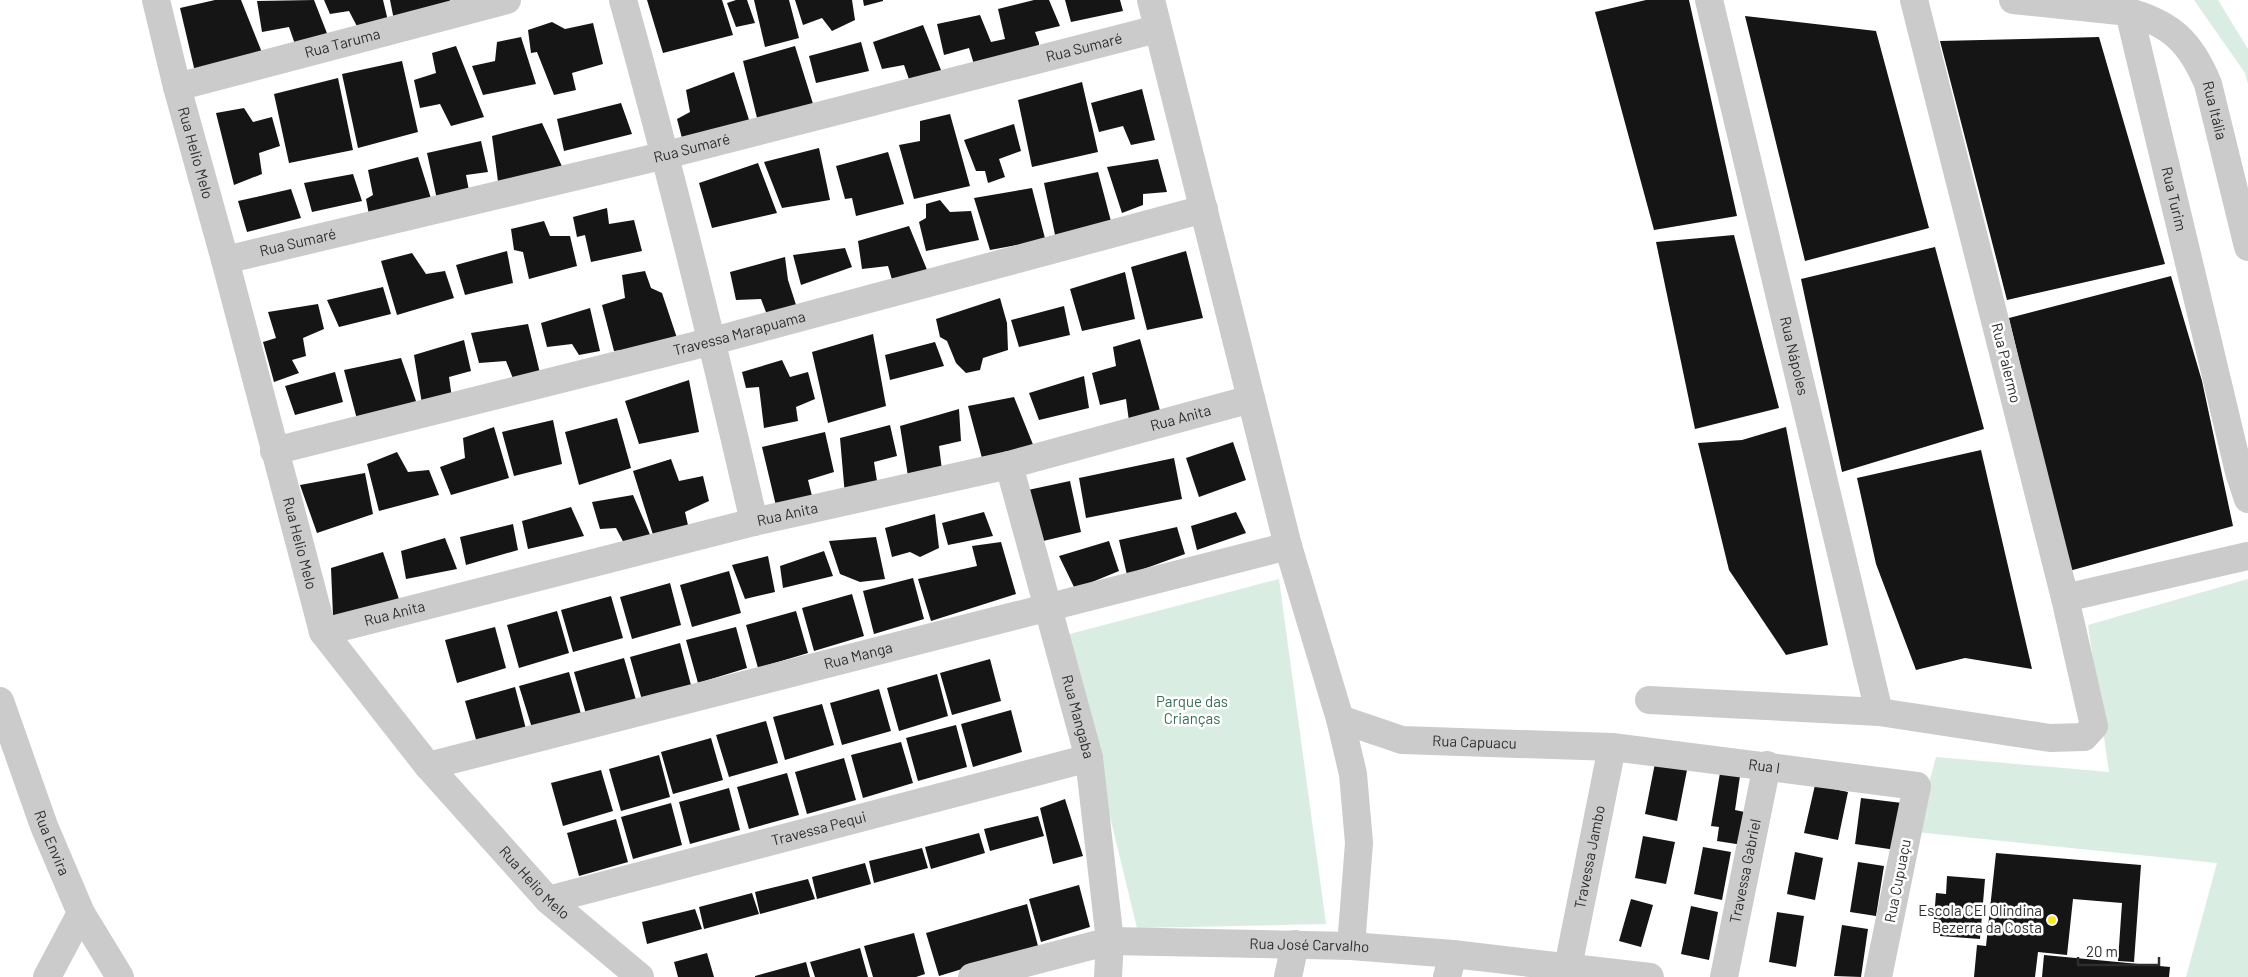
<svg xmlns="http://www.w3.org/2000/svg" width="2248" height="977" font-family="Barlow,sans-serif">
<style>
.green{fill:#daede3}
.building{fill:#151515}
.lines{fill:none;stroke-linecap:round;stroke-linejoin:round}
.street{stroke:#cbcbcb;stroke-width:28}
.poi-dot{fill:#f7e91e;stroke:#fff;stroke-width:2}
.labels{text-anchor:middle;stroke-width:5;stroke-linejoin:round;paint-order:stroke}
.street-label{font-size:15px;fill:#2e2e2e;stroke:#fff}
.park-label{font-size:15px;fill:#376e55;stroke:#fff}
.poi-label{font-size:15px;fill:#2e2e2e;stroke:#fff;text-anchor:end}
</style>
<rect width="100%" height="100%" fill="#fff"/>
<path class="green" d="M2194,0H2218L2248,49V84L2245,73Z
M1279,579L1326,924L1137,928L1066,635Z
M2248,579V977H2186L2217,863L1916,832L1936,757L2109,772L2088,625Z"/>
<path class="building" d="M215,0H241L263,55L195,72L180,8Z
M314,0L330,41L297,50L289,27L262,32L257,1Z
M324,0H383L389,25L360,32L349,11L330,14Z
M390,0H450L452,9L395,25Z
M647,0H722L733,35L663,53Z
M736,0H747L755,23L736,27L727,3Z
M754,0H789L799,38L765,47Z
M795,0H852L855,20L832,31L822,18L803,25Z
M863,0H883V1L864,6Z
M1034,0H1049L1060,26L1035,32L1039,43V56L976,71L969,48L944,55L937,24L980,15L991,42L1005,39L998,9Z
M1065,0H1120L1123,11L1071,22Z
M1646,0H1689L1737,216L1654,230L1595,12Z
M1745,16L1876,31L1929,228L1805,261Z
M552,22L565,29L593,23L603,64L572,73L576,90L554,95L537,52L531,53L528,30Z
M923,25L945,80L912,88L904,65L882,69L873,42Z
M521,37L536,84L483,95L472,66L495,61L497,42Z
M2099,37L2165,264L2007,300L1940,41Z
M861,42L869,71L816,83L809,56Z
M456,46L484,117L451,126L440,104L420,108L414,80L436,73L432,53Z
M795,46L814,107L759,126L743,61Z
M402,61L418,132L358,148L342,74Z
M734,72L750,123L683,142L677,119L690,112L686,90Z
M338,78L353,150L289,163L274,94Z
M1082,82L1098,152L1032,167L1018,100Z
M1142,89L1155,140L1131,145L1123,126L1099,132L1091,103Z
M621,103L632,134L564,151L557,119Z
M244,108L253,122L272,117L280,146L259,153L262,174L234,185L216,113Z
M950,114L970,186L914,199L899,145L920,141V121Z
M542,123L566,175L499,189L492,136Z
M1014,124L1021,151L999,159L1005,177L988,183L985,171H976L964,140Z
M481,141L488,172L466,175L470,196L438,204L427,153Z
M819,148L830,200L782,208L764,162Z
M888,152L904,204L856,216L852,198L845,199L836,166Z
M418,157L434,208L370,220L366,199L373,195L368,170Z
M1158,159L1167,192L1143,194V205L1122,213L1107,167Z
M758,163L777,213L712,228L699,183Z
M1098,172L1113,229L1057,244L1044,183Z
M353,174L362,201L312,212L304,183Z
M1032,188L1047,246L1017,245L990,250L974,198Z
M291,189L301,218L247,232L238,201Z
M940,200L950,212L971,211L979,240L926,251L919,222L926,218V204Z
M607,208L609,224L634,220L642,251L591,262L585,235L577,237L573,217Z
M544,221L550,236H570L577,266L529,279L523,252L514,250L511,229Z
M909,226L930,277L893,283L888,266L862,269L858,241Z
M1734,235L1779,408L1695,429L1656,242Z
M1935,247L1984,429L1842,472L1801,279Z
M845,248L852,267L801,285L793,255Z
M507,251L513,283L465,295L456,265Z
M1186,251L1203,318L1147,330L1131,267Z
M412,253L426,274L445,271L454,298L397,315L381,261Z
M785,257L788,280L798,311L769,320L761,299L736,300L730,272Z
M645,271L651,288L662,293L677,338L650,347L614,351L602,305L625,298L622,275Z
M1125,272L1135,319L1082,331L1070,289Z
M2171,276L2202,381L2233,526L2069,571L2009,318Z
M383,287L391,314L339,327L327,300Z
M1000,298L1007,323L1008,350L983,358L980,370L966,373L956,363L947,341L940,337L936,319Z
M318,304L324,329L303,338L306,356L292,360L299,373L274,382L263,342L276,338L268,312Z
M1064,306L1070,335L1019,347L1011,320Z
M590,308L600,351L579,355L572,344L547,347L541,323Z
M528,324L540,373L514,381L506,361L479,363L471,333Z
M873,334L886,406L828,423L812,352Z
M1140,339L1161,414L1129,421L1126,399L1100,405L1092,373L1116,366L1113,347Z
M464,340L471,371L449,377L452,398L422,404L414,355Z
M935,342L944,366L890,380L885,355Z
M401,358L417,404L358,423L344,370Z
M782,360L790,377L808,372L815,399L796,407L798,421L764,428L759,387L746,388L742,372Z
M335,372L343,402L295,415L285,386Z
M1084,376L1089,408L1039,420L1029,393Z
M689,380L699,432L639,444L625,401Z
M1014,397L1034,447L982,458L968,406Z
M959,409L961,441L939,446L942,470L908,476L900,426Z
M617,418L631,468L579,485L565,432Z
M553,420L562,464L514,476L502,432Z
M890,425L897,456L874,462L878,487L845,496L840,438Z
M494,427L509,478L451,495L440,467L465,458L463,438Z
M1786,427L1828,645L1786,655L1729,570L1698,443L1742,440Z
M825,432L834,472L808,480L813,500L777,510L762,447Z
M1233,442L1246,480L1199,497L1186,458Z
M1981,450L2032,669L1965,658L1916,670L1876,564L1857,478Z
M397,452L408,472L429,470L439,495L379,511L367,464Z
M1174,458L1182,499L1086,518L1079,478Z
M671,459L679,481L703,476L709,501L685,512L690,534L655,541L633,471Z
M365,473L373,514L317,533L300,485Z
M1070,481L1081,532L1039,542L1028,490Z
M633,495L654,544L627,549L616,528L600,529L592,502Z
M571,507L584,536L528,549L522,521Z
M984,512L993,536L948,545L942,523Z
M1236,512L1246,533L1197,550L1191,526Z
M935,514L939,548L920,557L910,552L892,557L885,528Z
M513,524L518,550L466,565L460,537Z
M1177,527L1185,554L1127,575L1119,540Z
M876,537L885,579L860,582L840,574L829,541Z
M445,538L457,569L406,579L401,551Z
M1109,541L1119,571L1075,589L1059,556Z
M1001,542L1016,594L931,621L918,579L977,566L972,546Z
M824,551L833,576L783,588L780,566Z
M383,552L400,602L333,616L331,568Z
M768,556L775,592L745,599L732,565Z
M729,571L741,613L692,627L680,585Z
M913,578L924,619L874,634L863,591Z
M670,583L681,625L632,639L620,597Z
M852,594L864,636L814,651L802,608Z
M611,596L623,638L573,652L561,610Z
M557,611L569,653L519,668L507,625Z
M796,611L808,653L758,668L746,625Z
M495,627L506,668L457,683L445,640Z
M736,627L747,668L698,683L686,640Z
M680,643L691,685L642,700L630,657Z
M624,658L636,700L586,714L574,672Z
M990,659L1001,701L952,715L940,673Z
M569,672L581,714L532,728L519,686Z
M937,674L948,716L899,731L887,688Z
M515,687L526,729L477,743L465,701Z
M879,689L891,731L842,745L830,703Z
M822,704L834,745L785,760L773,717Z
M1011,710L1022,752L973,767L961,724Z
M766,721L778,763L729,777L716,735Z
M956,725L967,767L918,781L906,738Z
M711,738L723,780L673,794L661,752Z
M901,742L913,783L863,798L851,755Z
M659,755L670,797L621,811L609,769Z
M844,758L856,800L807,814L795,772Z
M1656,758L1688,765L1677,821L1645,814Z
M601,770L613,811L563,826L551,783Z
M787,773L799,815L749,829L737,787Z
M1720,773L1740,776L1735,810L1754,814L1749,846L1717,841L1719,827L1711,826Z
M1815,785L1848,792L1838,840L1804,833Z
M729,788L740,830L690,844L679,802Z
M1861,798L1902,803L1896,850L1855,844Z
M1065,799L1083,856L1053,864L1040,808Z
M671,803L682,845L633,859L621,817Z
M1038,816L1044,836L990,851L984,829Z
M616,819L628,862L579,876L567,833Z
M979,833L985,853L931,869L925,847Z
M1643,836L1675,842L1666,884L1635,878Z
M1703,847L1731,852L1722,900L1694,894Z
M922,848L928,868L874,883L869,861Z
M1795,852L1823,858L1815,900L1787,894Z
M1996,853L2141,865L2134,962L2118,961L2122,903L2073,899L2067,955L2038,952L2035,977H1974L1977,945L1986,946Z
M1858,862L1884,866L1876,916L1850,912Z
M865,863L871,884L817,899L812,877Z
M1947,876L1985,879L1980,939L1940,936L1941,920L1934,919L1936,893L1946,894Z
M808,879L815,899L760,914L755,892Z
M1079,885L1090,927L1041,942L1029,899Z
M752,893L759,914L704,929L699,907Z
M1631,899L1653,905L1641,947L1619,941Z
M1027,904L1038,946L939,976L926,933Z
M1691,906L1718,912L1709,960L1681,954Z
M695,909L702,929L647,944L642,922Z
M1777,912L1804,916L1796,967L1769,962Z
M1842,925L1868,929L1861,977L1834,976Z
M914,933L925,974L916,977H873L864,946Z
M860,948L868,977H815L810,962Z
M707,953L714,977H678L674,962Z
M2044,955L2170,967L2169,977H2042Z
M806,962L810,977H755V976Z"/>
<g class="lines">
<g class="street">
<path id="s1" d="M156,0L177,87L225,260L323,632L428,766L548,900L640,977"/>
<path d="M623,0C671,173 714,347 754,522"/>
<path d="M1151,0L1288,546L1340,719L1353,774L1359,843L1351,946"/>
<path id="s2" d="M1709,0L1879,712"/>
<path id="s3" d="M2013,0L2129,12L2239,472L2248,499"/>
<path id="s4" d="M2129,12C2172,24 2191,43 2208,84L2248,247"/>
<path id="s5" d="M177,87L507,0"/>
<path id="s6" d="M225,260L666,155L1157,29"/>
<path id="s7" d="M274,451L713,341L1204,209"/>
<path id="s8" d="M1009,465L1089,758L1110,941L1108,977"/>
<path d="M2065,598L2248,556"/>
<path id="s9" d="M323,632L754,522L1009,465L1251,399"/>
<path d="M1649,700L1879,712L2050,738L2084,737L2094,726L2065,598L1914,0"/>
<path id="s10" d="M0,701L44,826L81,913L120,977"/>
<path id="s11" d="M1340,719L1402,740L1612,747L1917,786L1878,977"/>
<path id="s12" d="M428,766L1288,546"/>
<path id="s13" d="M548,900L1089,758"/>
<path id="s14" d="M1568,967L1612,747"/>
<path d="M47,977L81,913"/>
<path id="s15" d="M972,977L1110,941L1351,946L1453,954L1650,977"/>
<path d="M1288,977L1295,944"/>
<path d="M1447,977L1453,954"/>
<path id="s16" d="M1724,977L1767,765"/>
</g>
</g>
<circle class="poi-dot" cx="2052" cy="920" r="5"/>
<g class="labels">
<g class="street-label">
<text dy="5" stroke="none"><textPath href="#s5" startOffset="171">Rua Taruma</textPath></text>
<text dy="5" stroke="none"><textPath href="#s6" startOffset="885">Rua Sumaré</textPath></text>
<text dy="5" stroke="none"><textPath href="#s4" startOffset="139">Rua Itália</textPath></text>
<text dy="5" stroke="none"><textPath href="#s6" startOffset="480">Rua Sumaré</textPath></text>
<text dy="5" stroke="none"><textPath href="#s1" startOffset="158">Rua Helio Melo</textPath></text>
<text dy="5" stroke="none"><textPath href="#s3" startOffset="309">Rua Turim</textPath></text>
<text dy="5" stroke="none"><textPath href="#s6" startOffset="75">Rua Sumaré</textPath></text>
<text dy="5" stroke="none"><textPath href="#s7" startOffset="480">Travessa Marapuama</textPath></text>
<text dy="5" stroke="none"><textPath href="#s2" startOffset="366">Rua Nápoles</textPath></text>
<text transform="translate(2006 363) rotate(76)" y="5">Rua Palermo</text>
<text dy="5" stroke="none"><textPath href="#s9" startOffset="884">Rua Anita</textPath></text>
<text dy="5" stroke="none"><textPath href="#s9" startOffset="479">Rua Anita</textPath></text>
<text dy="5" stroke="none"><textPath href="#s1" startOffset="562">Rua Helio Melo</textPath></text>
<text dy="5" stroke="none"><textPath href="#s9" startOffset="74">Rua Anita</textPath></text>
<text dy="5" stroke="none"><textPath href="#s12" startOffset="444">Rua Manga</textPath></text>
<text dy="5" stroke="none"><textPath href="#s8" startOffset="261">Rua Mangaba</textPath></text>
<text dy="5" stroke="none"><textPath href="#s11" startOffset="138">Rua Capuacu</textPath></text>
<text dy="5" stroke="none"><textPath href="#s11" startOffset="429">Rua I</textPath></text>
<text dy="5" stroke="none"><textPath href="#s13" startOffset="280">Travessa Pequi</textPath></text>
<text dy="5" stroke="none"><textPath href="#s10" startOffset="151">Rua Envira</textPath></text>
<text dy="5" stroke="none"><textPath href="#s14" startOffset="112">Travessa Jambo</textPath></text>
<text dy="5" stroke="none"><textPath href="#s16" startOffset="108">Travessa Gabriel</textPath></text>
<text transform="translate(1898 881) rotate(-79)" y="5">Rua Cupuaçu</text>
<text dy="5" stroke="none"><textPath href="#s1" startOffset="982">Rua Helio Melo</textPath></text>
<text dy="5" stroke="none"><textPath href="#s15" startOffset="342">Rua José Carvalho</textPath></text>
</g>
<g class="park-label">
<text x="1192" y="707">Parque das<tspan x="1192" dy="17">Crianças</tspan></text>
</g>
<g class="poi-label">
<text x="2042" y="916">Escola CEI Olindina<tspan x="2042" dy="17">Bezerra da Costa</tspan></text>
</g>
</g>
<path d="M2078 957v8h81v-8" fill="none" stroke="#2e2e2e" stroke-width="2.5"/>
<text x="2086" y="957" font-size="15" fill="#2e2e2e" stroke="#ffffff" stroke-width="4" paint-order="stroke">20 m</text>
</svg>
